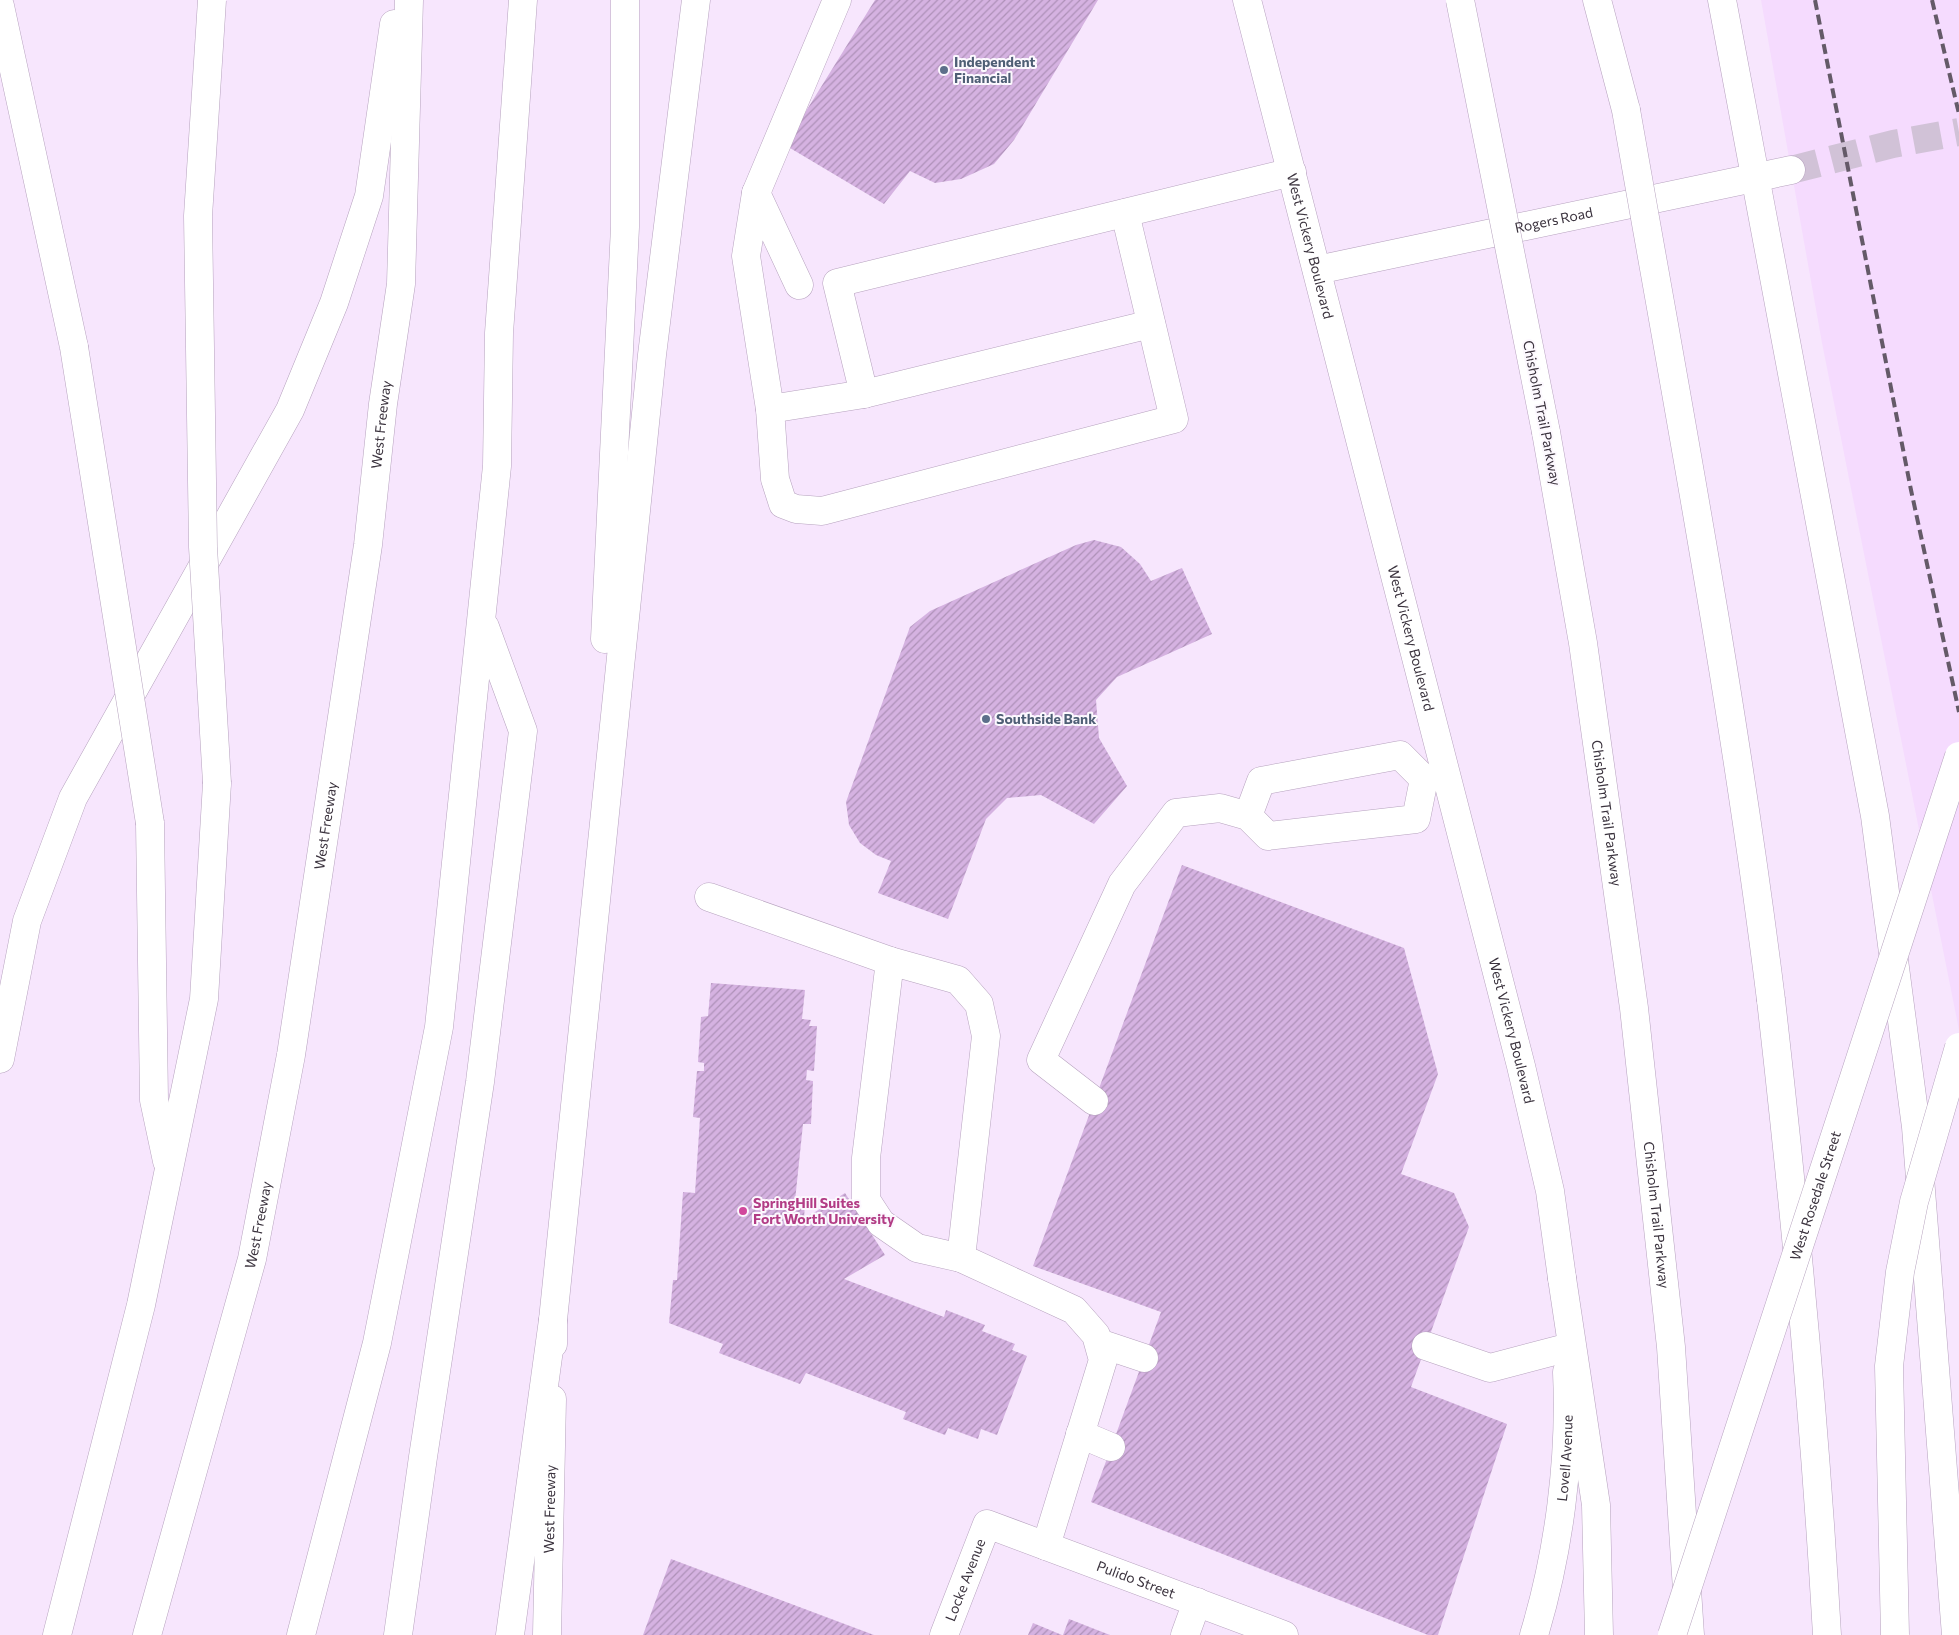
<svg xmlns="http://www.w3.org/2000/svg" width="1959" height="1635" font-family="Commissioner,sans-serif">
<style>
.built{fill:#f5dbfe}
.building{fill:url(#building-hatch)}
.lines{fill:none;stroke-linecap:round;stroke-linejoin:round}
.minor-tunnel{stroke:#d1c2d7;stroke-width:28;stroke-dasharray:28 14;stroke-linecap:butt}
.minor-casing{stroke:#b6a2be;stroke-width:29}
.major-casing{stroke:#b6a2be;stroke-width:29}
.highway-casing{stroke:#b6a2be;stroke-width:29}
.minor{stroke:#fff;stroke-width:28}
.major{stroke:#fff;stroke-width:28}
.highway{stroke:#fff;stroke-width:28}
.rail{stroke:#645a68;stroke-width:4;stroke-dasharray:10 5;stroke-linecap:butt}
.major-bridge-casing{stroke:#b6a2be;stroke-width:29;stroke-linecap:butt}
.highway-bridge-casing{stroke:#b6a2be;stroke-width:29;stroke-linecap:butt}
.major-bridge{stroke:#fff;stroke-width:28}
.highway-bridge{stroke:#fff;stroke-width:28}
.service-dot{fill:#5c6f8a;stroke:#fcf8fe;stroke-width:2}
.hotel-dot{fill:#d1479c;stroke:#fcf8fe;stroke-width:2}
.labels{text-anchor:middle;stroke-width:4;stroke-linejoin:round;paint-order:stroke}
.service-label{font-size:14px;font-weight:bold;fill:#4e5e75;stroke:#fcf8fe;text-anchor:start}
.street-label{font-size:14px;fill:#3b333e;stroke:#fcf8fe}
.hotel-label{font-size:14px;font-weight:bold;fill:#b23c85;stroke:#fcf8fe;text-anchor:start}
</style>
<defs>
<pattern id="building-hatch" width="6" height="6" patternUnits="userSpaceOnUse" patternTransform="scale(1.25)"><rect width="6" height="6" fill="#d5b2e1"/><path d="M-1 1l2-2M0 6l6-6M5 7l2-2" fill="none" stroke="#ae91b8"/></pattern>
</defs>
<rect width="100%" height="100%" fill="#f7e6fd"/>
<path class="built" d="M1761,0H1959V1030L1822,343Z"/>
<path class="building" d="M875,0H1098L1014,140L994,164L961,179L935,183L910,171L884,204L785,145Z
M1094,540L1121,547L1140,564L1151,581L1182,568L1212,634L1117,677L1096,700L1099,738L1127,786L1094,824L1041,795L1007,798L986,819L948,919L878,893L891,861L876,855L860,843L849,825L846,802L910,627L930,611L1076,545Z
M1182,865L1404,948L1438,1074L1401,1174L1454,1193L1469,1227L1411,1387L1507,1424L1438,1635H1428L1091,1502L1161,1312L1033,1266Z
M711,983L805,990L802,1019L811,1020L809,1026H817L814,1071L807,1070L806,1080L813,1081L811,1124H803L795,1201L805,1202L804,1219L845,1193L885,1255L844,1279L944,1317L946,1310L985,1325L982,1331L1015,1344L1012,1350L1027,1356L997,1435L981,1429L978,1439L948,1428L945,1435L903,1419L906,1412L806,1373L800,1384L719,1353L723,1344L669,1323L673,1280H677L683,1192L695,1193L700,1118L693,1117L697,1071H704V1063L698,1062L701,1017L708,1016Z
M671,1559L874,1635H643Z
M1069,1619L1110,1635H1063Z
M1033,1623L1062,1635H1028Z"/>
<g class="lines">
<path class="minor-tunnel" d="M1791,170L1893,144L1959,132"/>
<defs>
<g id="minor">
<path d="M756,193L837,0"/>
<path id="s1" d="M1317,270L1791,170"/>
<path d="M799,285L756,193L746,256L770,409L864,394L837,283L1292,172"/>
<path d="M864,394L1151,324"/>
<path d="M770,409L775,479L783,504L796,509L822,511L1174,419L1125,213"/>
<path d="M1248,816L1261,781L1400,755L1424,779"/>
<path d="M709,897L890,961L866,1158V1200L881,1223L917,1248L961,1258L1074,1310L1096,1335L1103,1360L1046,1546"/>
<path d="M890,961L958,980L979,1004L986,1036L961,1258"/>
<path d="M1094,1101L1041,1060L1122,884L1176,813L1220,808L1248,816L1268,836L1416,819L1424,779"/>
<path d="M1099,1343L1144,1358"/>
<path d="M1426,1346L1490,1368L1566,1348"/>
<path d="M1080,1434L1111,1447"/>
<path id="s2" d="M944,1635L987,1524L1284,1635"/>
<path d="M1185,1635L1197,1602"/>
<path id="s3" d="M1534,1635C1559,1552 1571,1459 1567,1372"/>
</g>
<g id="major">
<path id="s4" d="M1247,0L1521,1066L1550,1191L1562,1278"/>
<path d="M605,639L625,227V0"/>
<path d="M553,1344V1320L652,355L696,0"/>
<path id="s5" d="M547,1635L552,1399"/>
</g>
<g id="highway">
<path d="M1597,0L1626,110"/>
<path d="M1722,0L1875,816L1916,1127L1956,1635"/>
<path d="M0,6L74,347"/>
<path id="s6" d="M1546,432L1583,643L1634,1008L1671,1347L1690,1635"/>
<path d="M150,823L154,1100L167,1161"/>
<path d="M1771,1000C1795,1211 1815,1423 1827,1635"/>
<path d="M0,1059L27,921L73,798L290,410L334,303L369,196L394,24"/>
<path d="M1562,1278L1596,1505L1599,1635"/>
<path d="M57,1635L141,1305L204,999L217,783"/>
<path id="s7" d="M147,1635L252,1259L291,1055L368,545L383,404L401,284L409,0"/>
<path d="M301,1635L377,1343L439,1027L497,466L499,333L523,0"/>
<path d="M398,1635L423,1457L480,1082L523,731L485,627"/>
<path d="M510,1635L553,1320"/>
</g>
</defs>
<use href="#minor" class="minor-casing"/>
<use href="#major" class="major-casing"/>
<use href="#highway" class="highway-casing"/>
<use href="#minor" class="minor"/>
<use href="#major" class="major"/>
<use href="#highway" class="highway"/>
<path class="rail" d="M1815,0L1911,490L1959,712
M1932,0L1959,114"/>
<defs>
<g id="major-bridge">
<path id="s8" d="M1672,1635L1959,756"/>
<path d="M1895,1635L1889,1366L1900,1272L1914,1202L1959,1047"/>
</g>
<path id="highway-bridge" d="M212,0L198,216L203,547L217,783
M1460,0L1546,432
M1626,110C1678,407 1734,702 1771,1000
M74,347L150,823"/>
</defs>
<use href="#major-bridge" class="major-bridge-casing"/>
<use href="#highway-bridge" class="highway-bridge-casing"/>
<use href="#major-bridge" class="major-bridge"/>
<use href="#highway-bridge" class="highway-bridge"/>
</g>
<g class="service-dot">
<circle cx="944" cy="70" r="5"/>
<circle cx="986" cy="719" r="5"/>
</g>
<circle class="hotel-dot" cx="743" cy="1211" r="5"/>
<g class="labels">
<g class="service-label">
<text x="954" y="67">Independent<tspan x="954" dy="16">Financial</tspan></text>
<text x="996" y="724">Southside Bank</text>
</g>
<g class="street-label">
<text dy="5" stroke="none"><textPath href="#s1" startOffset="242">Rogers Road</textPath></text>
<text dy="5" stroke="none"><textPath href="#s4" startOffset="254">West Vickery Boulevard</textPath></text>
<text transform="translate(1542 413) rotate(79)" y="5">Chisholm Trail Parkway</text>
<text dy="5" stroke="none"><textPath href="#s7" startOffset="1235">West Freeway</textPath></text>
<text dy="5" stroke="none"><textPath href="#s4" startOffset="659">West Vickery Boulevard</textPath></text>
<text dy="5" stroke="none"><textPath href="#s6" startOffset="386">Chisholm Trail Parkway</textPath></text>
<text dy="5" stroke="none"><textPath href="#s7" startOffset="830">West Freeway</textPath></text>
<text dy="5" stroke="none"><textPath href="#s4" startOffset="1064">West Vickery Boulevard</textPath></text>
<text dy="5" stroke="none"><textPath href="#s8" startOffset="462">West Rosedale Street</textPath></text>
<text dy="5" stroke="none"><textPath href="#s6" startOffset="791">Chisholm Trail Parkway</textPath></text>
<text dy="5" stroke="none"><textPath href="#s7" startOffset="425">West Freeway</textPath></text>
<text dy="5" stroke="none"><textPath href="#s3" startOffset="180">Lovell Avenue</textPath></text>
<text dy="5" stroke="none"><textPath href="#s5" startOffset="126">West Freeway</textPath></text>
<text dy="5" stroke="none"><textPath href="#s2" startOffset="278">Pulido Street</textPath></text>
<text dy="5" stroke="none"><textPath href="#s2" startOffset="59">Locke Avenue</textPath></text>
</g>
<g class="hotel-label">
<text x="753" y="1208">SpringHill Suites<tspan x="753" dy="16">Fort Worth University</tspan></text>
</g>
</g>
</svg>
